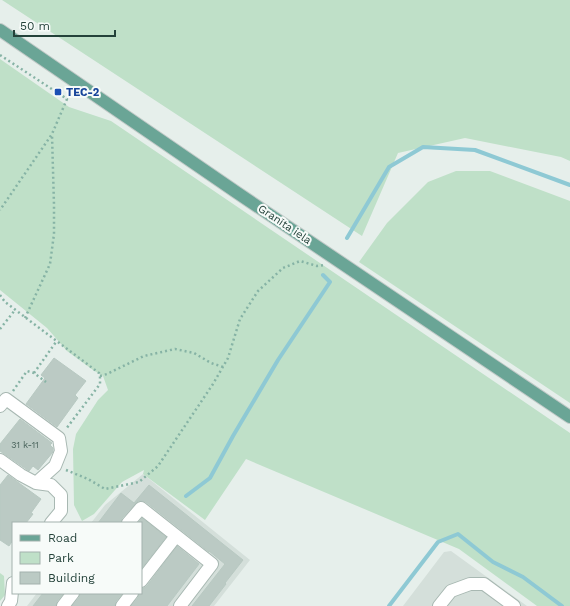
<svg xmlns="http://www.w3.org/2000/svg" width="570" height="606" font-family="'Work Sans',sans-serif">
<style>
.built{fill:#d4dfda}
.green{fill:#bfe0c8}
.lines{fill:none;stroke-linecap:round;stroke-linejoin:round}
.stream{stroke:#8ec9d4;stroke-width:4}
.building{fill:#bbcac4;stroke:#b8c9c2}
.minor-casing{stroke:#a8b8b2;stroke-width:14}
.major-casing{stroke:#c2cac8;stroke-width:14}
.path{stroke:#86b3a5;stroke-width:2.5;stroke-dasharray:2 3;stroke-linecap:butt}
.minor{stroke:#fff;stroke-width:12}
.major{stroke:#6aa596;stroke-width:12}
.transit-dot{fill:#1a4fb4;stroke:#f7fbf9;stroke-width:1.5}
.labels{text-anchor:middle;stroke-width:4;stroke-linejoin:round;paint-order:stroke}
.number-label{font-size:9px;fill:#4a645c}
.transit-label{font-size:11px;font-weight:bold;fill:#164399;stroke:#f7fbf9;text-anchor:start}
.street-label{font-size:11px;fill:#24423a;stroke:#f7fbf9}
</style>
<rect width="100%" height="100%" fill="#e6efeb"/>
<path class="built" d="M143,474L250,560L214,606H27L37,593H141V523H91L105,505Z
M451,551L527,606H403L444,552Z"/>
<path class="green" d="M2,0H570V161L561,157L465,138L398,153L362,236Z
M0,59L69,107L111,121L570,433V606H537L459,549L246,459L205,520L143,474L144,470L122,482L94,514L82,521L74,505L73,449L76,434L98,400L108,390L103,376L93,370L67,351L47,328L0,290Z
M456,171H490L570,201V403L359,262L387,223L428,182Z
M0,573L4,576L5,595L0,601Z"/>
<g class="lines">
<path class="stream" d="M347,238L389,167L423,147L475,150L570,185
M186,496L210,478L233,436L278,360L330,282L323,275
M389,606L438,542L458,534L493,562L523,577L562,606"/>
</g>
<path class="building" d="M54,358L86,381L75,395L78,398L57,427L26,404L45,378L41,375Z
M20,419L52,443L50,445L53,448V452L38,470L33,466L29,471L0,451V444Z
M8,475L41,499L31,513L33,514L26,523H13V540L9,546L0,540V485Z
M149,485L243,560L225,583L226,584L209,606H192L225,564L209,551V552L146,502L142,501H138L136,503L122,518L121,523H98L121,493L134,503Z
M142,518L166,537L141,569V523H138Z
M177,546L199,564L167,606H131L138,598L139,593H141V588H144L147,586Z
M43,593H64L57,601L56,606H33Z
M80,593H123L116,601L115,606H72L79,598Z"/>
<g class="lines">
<defs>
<path id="minor" d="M0,406L6,399L59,438L61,451L55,466L36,483
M0,460L21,475L36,483L51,485L61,495V511L51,523
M128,523L141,508L212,564L180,606
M141,581L176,536
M8,606L11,601L13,583
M63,606L73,593
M122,606L132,593
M439,606L451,591L470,584H484L514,606"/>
<path id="major" d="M0,30L236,192L570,417"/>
</defs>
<use href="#minor" class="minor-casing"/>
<use href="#major" class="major-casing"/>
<path class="path" d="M0,55L67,99L52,134L0,210
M0,295L5,302L99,373L100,376V384L66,429
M25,318L50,264L54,234V205L52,135
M0,329L15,310
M34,373L56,342
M100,376L107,374L144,356L175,349L194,353L211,363L223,367
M13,391L27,371L34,373L46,382
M66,470L88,479L105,489L139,482L158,466L213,384L228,358L240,319L258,291L283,268L300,261L317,266L324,265"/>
<use href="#minor" class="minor"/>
<use href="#major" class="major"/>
</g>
<rect class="transit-dot" x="54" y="88" width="8" height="8" rx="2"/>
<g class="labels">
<g class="number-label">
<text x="25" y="448">31 k-11</text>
</g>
<g class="transit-label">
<text x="66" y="96">TEC-2</text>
</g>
<g class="street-label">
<text transform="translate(285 224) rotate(34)" y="4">Granīta iela</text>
</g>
</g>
<rect x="12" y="522" width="130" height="72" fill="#f7fbf9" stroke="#a3b1ad"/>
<rect x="20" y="535" width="20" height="6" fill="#6aa596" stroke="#a3b1ad"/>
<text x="48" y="542" font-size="12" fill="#24423a">Road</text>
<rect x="20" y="552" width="20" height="12" fill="#bfe0c8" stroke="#a3b1ad"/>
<text x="48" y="562" font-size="12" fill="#24423a">Park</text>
<rect x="20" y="572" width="20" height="12" fill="#bbcac4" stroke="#a3b1ad"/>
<text x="48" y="582" font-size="12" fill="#24423a">Building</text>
<path d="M14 30v6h101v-6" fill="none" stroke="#24423a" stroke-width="2"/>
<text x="20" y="30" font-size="12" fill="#24423a" stroke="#f7fbf9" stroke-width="3" paint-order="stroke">50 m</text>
</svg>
